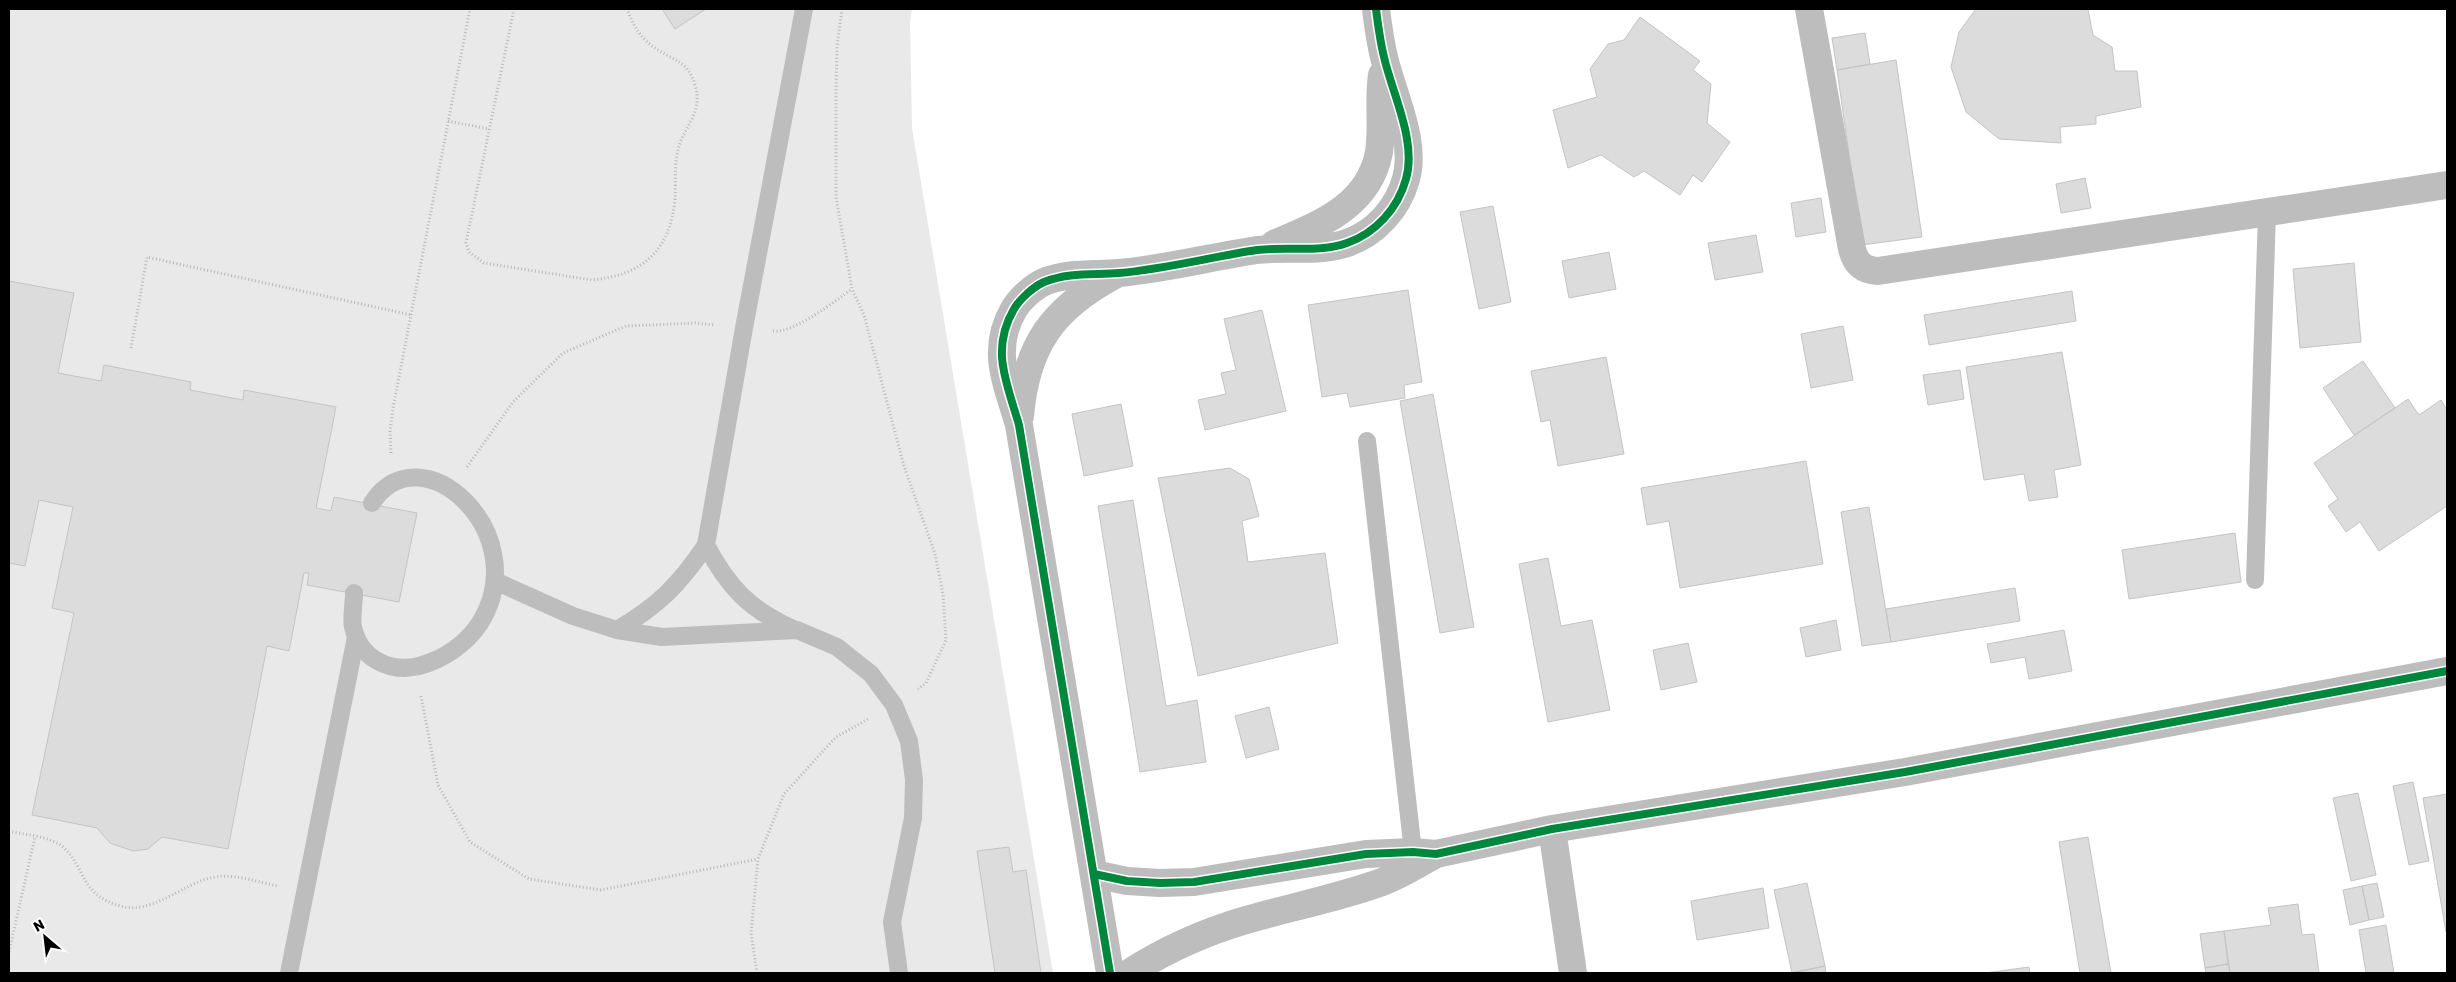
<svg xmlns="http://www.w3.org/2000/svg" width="2456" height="982" font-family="Rubik,sans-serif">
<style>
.garden{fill:#e9e9e9}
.building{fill:#dcdcdc;stroke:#c4c4c4}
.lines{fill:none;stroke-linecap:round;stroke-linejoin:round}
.path{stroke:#b8b8b8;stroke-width:3;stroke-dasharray:1 2.5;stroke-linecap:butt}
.service{stroke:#bdbdbd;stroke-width:18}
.minor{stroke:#bdbdbd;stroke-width:28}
.cycleway-casing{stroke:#fff;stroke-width:11}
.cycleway{stroke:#00873e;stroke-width:8}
</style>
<rect width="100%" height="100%" fill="#fff"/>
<path class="garden" d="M9,9H912L910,21L912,128L1053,973H9Z"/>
<path class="building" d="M662,9H706L675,29Z
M1976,9H2088L2093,35L2112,47L2115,71H2137L2141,107L2096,116V124L2060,127L2061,143L1999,139L1966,112L1951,67L1959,32Z
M1640,17L1700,61L1693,70L1711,84L1707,123L1730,142L1702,182L1693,175L1680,195L1644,171L1634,177L1601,155L1568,168L1553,110L1597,97L1590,69L1608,44L1624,40Z
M1865,33L1870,64L1837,70L1832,38Z
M1896,60L1922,237L1862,245L1837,70Z
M2085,178L2091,208L2061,213L2056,184Z
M1821,198L1826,232L1796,237L1791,203Z
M1493,206L1511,302L1479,309L1460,212Z
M1756,235L1763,272L1715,280L1708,243Z
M1609,252L1616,289L1569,298L1562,261Z
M2354,263L2361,342L2300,348L2293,269Z
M9,281L74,293L58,373L101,381L104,365L191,382L190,390L243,400L244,390L336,407L316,508L331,511L334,497L417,513L399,602L307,585L309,573H304L289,651L267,646L228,849L162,837L148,849L133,851L110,843L97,828L32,815L74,613L52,608L73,507L39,500L25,566L9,563Z
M1408,290L1422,382L1404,385L1405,398L1350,407L1347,393L1322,397L1308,305Z
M2072,291L2076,321L1929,345L1924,315Z
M1262,310L1286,411L1205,430L1198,400L1226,394L1221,373L1236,370L1224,319Z
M1843,326L1853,380L1811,388L1801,334Z
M2062,352L2081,465L2054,470L2058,497L2029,501L2024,474L1984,480L1966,367Z
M1606,357L1624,454L1558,466L1550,420L1541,422L1531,371Z
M2363,361L2395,408L2354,435L2323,388Z
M1960,370L1964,399L1928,405L1923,375Z
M1433,394L1474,627L1440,633L1400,401Z
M2408,399L2419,415L2441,400L2447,410V506L2379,551L2360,522L2346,532L2328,506L2338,499L2314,463Z
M1121,404L1133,466L1084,476L1072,414Z
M1806,461L1823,564L1680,588L1669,521L1647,525L1641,488Z
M1230,468L1249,479L1259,516L1242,521L1248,562L1325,553L1338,643L1198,676L1158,478Z
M1133,500L1166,706L1197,700L1206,762L1140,772L1098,506Z
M1869,507L1891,642L1862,646L1841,512Z
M2235,533L2241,582L2129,599L2122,550Z
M1548,558L1561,626L1592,620L1610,710L1548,722L1519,564Z
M2015,588L2020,621L1891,642L1886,609Z
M1836,620L1841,650L1806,657L1800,628Z
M2064,630L2072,671L2029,679L2025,657L1991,663L1987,644Z
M1688,643L1697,682L1661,690L1653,650Z
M1269,707L1279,749L1246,758L1235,716Z
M2413,782L2429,861L2409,865L2393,786Z
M2358,793L2376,875L2351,881L2333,798Z
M2447,794V931L2446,932L2423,798Z
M2088,837L2111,973H2080L2059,842Z
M1009,847L1013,872L1026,870L1041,973H995L977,851Z
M1807,883L1825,966L1792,973L1774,890Z
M2377,883L2384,917L2369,920L2362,886Z
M2362,886L2369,920L2350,925L2343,890Z
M1763,888L1769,928L1697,940L1691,901Z
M2298,904L2302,935L2314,934L2319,973H2230L2224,931L2271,925L2268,908Z
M2386,925L2394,973H2366L2359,930Z
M2224,931L2228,964L2205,968L2200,934Z
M2228,964L2230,973H2206L2205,968Z
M1825,966L1826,973H1792Z
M2029,967L2030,973H1985Z"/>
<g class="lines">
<path class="path" d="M514,9L466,243L469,252L484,263L592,280C643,275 670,251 675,199C676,183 674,165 678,150C683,127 704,113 695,85C688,61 674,61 655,48C641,39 633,25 627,9
M842,9L837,47L836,91V197L852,289L864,315L904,466L935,554L943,594L946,640L926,683L918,689
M448,121L489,129
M773,331C793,334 835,301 852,289
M131,348L147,257L411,315
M391,453L390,432L393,408L470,9
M467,467L513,402L563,353L626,326L695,323L714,325
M421,696L438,785L470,842L529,879L601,890L758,859
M9,831C25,835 50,836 63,847C87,869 79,894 120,906C152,915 181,885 210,878C231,872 257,882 278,886
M9,952L35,837
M757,973L751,933L758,859L784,794L836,737L868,719"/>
<path class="service" d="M1367,441L1413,852
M706,545C728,587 749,609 793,629
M2255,580L2267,213
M495,581L573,616L617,630L662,637L797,630L837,647L871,674L894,705L909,741L914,780L913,818L892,922L899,973
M354,593C354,604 351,617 353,627C360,659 390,673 419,666C444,659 466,644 480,623C536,533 420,428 372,503
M617,630C659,605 679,585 706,545L744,328L804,9
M289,973L356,637"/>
<path class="minor" d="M1809,9L1852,249C1856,264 1863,270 1878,271L2447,185
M1274,244C1318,225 1369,207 1379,152C1383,126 1378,100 1382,75
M1020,416C1026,345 1053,308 1115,275
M1552,829L1573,973
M1094,874L1127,881L1160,883L1194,882L1366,854L1413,852L1436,854L1552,829L1905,772L2447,671
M1110,973L1019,425C1007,383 990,350 1014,309C1020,299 1033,287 1044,282C1068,272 1094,275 1119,273C1165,269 1211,257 1257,250C1287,246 1319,253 1347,243C1376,233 1398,208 1406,179C1417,141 1392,93 1384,57C1380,41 1378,25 1376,9
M1129,973C1165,950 1205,932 1246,920C1291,907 1338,898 1382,882C1401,875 1418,864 1436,854"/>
<defs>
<path id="cycleway" d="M1094,874L1127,881L1160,883L1194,882L1366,854L1413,852L1436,854L1552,829L1905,772L2447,671
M1110,973L1019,425C1007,383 990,350 1014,309C1020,299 1033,287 1044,282C1068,272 1094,275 1119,273C1165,269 1211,257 1257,250C1287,246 1319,253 1347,243C1376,233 1398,208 1406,179C1417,141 1392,93 1384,57C1380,41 1378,25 1376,9"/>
</defs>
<use href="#cycleway" class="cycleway-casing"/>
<use href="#cycleway" class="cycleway"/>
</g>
<rect width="2456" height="982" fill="none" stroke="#000000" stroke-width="20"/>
<g transform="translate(45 937) rotate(332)" stroke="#ffffff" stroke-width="4" paint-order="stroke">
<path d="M0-4L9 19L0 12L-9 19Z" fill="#000000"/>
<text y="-8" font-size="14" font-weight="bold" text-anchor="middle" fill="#000000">N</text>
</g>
</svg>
